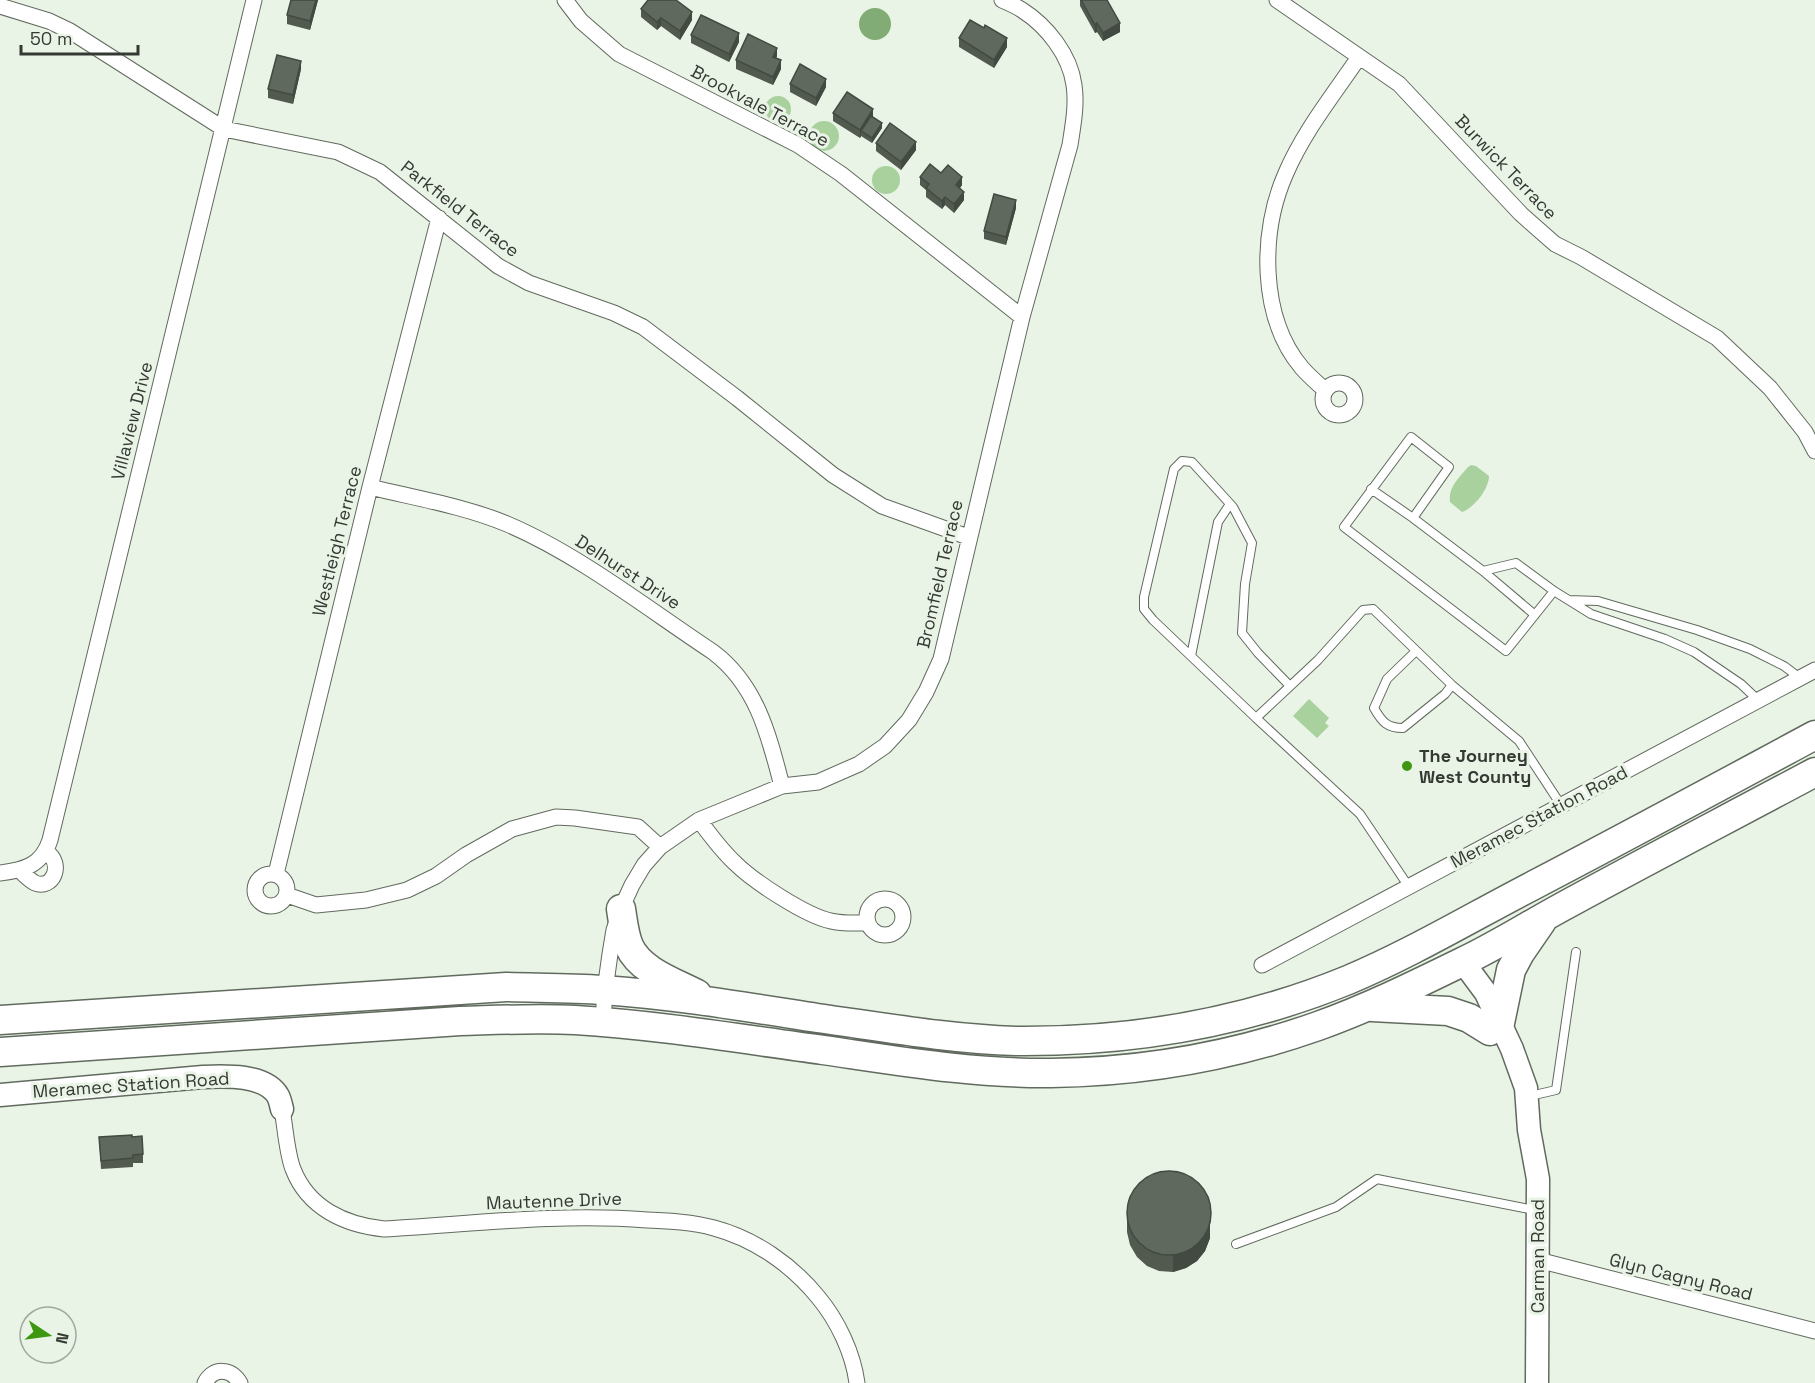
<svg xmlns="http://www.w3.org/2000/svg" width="1815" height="1383" font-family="'Space Grotesk',sans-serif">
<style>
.green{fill:#a9d19e}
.water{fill:#82ac75}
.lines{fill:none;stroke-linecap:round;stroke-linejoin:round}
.lane-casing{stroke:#616a5e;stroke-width:10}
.street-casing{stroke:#616a5e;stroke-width:17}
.secondary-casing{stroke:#616a5e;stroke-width:25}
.highway-casing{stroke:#616a5e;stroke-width:31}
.lane{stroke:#fff;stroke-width:8}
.street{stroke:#fff;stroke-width:15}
.secondary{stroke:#fff;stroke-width:22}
.highway{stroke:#fff;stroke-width:28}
.wall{fill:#525a50}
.shaded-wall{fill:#424a41}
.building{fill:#5f695d;stroke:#424a41;stroke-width:1.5}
.poi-dot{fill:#3d9711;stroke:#e9f4e6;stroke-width:2}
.labels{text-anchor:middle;stroke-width:6;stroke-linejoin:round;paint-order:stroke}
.street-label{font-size:18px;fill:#353934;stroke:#e9f4e6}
.poi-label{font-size:18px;font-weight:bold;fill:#353934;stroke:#e9f4e6;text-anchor:start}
</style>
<rect width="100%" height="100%" fill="#e9f4e6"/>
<path class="green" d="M765 109a13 13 0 1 1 26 0a13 13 0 1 1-26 0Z
M809 136a15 15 0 1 1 30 0a15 15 0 1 1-30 0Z
M872 180a14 14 0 1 1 28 0a14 14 0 1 1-28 0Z
M1471,465L1476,466L1489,476C1489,489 1474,508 1462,512L1450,502C1448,487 1459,478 1468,467Z
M1309,699L1329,718L1325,723L1329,726L1317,738L1293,716Z"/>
<path class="water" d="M859 24a16 16 0 1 1 32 0a16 16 0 1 1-32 0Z"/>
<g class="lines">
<defs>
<path id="lane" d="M1371,489L1413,518
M1483,571L1535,615
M1554,591L1506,651L1344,527L1411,437L1449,467L1413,518L1483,571L1516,563L1554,591L1591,614L1665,639L1694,652L1741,684L1758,700
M1569,600L1598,601L1697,630L1750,649L1784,666L1800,678
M1416,651L1387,679L1374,708C1382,722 1387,728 1403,728L1445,694L1452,685
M1191,656L1218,522L1230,504
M1256,718L1153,620L1144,609V597L1174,469L1182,461L1192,462L1233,507L1252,543L1245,584L1242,633L1258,653L1290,686
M1409,887L1360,814L1256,718L1318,660L1363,610L1373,609L1452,685L1519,741L1561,805
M1530,1096L1556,1090L1576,952
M1236,1244L1336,1207L1377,1179L1534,1210"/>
<path id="street" d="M565,0L581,21L619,54L798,145L841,174L1022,317
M1277,0L1399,84L1521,214L1555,244L1581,257L1717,338L1770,388L1805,432L1815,451
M0,6L49,21L70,31L224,129L338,152L380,172L498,266L529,283L614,313L643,327L737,398L833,475L882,506L968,537
M1323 399a16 16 0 1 1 32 0a16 16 0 1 1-32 0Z
M1325,390C1317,383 1309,376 1302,368C1259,317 1260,231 1286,173C1304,131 1334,94 1359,57
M370,487C415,498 464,506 507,524C578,554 648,609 713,652C757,685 769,736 782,786
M699,820C710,835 721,850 735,863C753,881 806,916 831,921C842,924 856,923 868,923
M19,870C24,874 29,880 35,883C52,890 65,865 46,851
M0,873C25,870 42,865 50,840L254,0
M255 890a16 16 0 1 1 32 0a16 16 0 1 1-32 0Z
M276,874L370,487L439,218
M287,895L316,905L366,900L407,890L436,876L466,855L512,829L556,817L575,818L638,827L660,847
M867 917a18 18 0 1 1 36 0a18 18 0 1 1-36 0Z
M1262,965L1815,670
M603,1022L605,990L610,954L614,930L621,909L632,885L644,865L660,847L699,820L782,786L818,782L859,764L885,746L909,720L926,692L941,659L1022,317L1070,145C1073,125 1077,105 1074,85C1070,55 1047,26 1022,10C1016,6 1009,3 1002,0
M282,1109C285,1126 287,1154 293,1169C308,1208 345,1225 384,1229C472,1224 559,1213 647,1220C669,1221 692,1222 714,1228C755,1239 792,1265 818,1297C838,1321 853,1353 857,1383
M1538,1260L1815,1331
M205,1383C213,1367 231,1368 240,1383"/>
<path id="secondary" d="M1463,962L1486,993L1512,1049L1526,1088L1529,1130L1538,1179L1537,1383
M0,1095L203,1077C225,1076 265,1074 278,1096C280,1100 281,1105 282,1109"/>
<path id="highway" d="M621,909C623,921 624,934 629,946C640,971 674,982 697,994
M1372,1007L1448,1011L1469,1018L1490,1031
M0,1020L506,987C539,988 571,988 603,990C675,995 746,1007 817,1018C882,1027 950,1039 1016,1041C1130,1042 1243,1023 1348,980C1412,953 1472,917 1534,885C1628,836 1722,785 1815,735
M1500,1023L1511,970L1520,953L1542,921
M0,1052L460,1021C498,1020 536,1018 575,1020C658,1025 741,1039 823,1050C899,1061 974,1074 1051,1073C1141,1072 1233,1056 1318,1026C1368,1008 1415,985 1462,962C1496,946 1529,925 1562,907C1646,861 1731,817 1815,772"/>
</defs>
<use href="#lane" class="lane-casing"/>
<use href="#street" class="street-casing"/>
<use href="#secondary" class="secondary-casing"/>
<use href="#highway" class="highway-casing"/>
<use href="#lane" class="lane"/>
<use href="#street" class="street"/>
<use href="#secondary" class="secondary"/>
<use href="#highway" class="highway"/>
</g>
<path class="wall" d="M291,0H318L310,30L287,24V15Z
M1080,0H1107L1120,32L1103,41L1097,32L1095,33L1080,6Z
M641,9L692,20L680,40L661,26L657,30L641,17Z
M691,35L739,42L729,62L691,43Z
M959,38L1007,47L994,68L959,47Z
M777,56L776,58L781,69L773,85L736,69V60Z
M301,69L293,104L268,98V89Z
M790,84L826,87L816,106L790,92Z
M833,113L873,118L882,128L872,143L861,136L860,138L833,121Z
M876,143L916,150L901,170L876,151Z
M941,173L962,185L960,188L964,200L954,213L945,205L942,209L926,197V190L920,185V177Z
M1016,208L1006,245L984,239V231Z
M99,1137H132L143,1154V1163H133V1167L101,1169Z
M1127,1216L1210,1224V1238L1205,1251L1197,1261L1186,1268L1173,1272L1159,1271L1147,1266L1137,1257L1130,1245L1127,1232Z"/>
<path class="shaded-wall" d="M316,0H318L310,30V21Z
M692,12V20L680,40V31Z
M661,18V26L657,30V22Z
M1097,23V32L1095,33V25Z
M1120,23V32L1103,41V33Z
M739,33V42L729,62V54Z
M1007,38V47L994,68V60Z
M777,48V56L773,65V57Z
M781,60V69L773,85V77Z
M301,61V69L293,104V95Z
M826,79V87L816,106V98Z
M873,109V118L861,131V136L860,138V130Z
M882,123V128L872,143V138Z
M916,142V150L901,170V162Z
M962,177V185L956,193V185Z
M964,192V200L954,213V204Z
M945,197V205L942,209V201Z
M1016,200V208L1006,245V237Z
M1210,1207V1238L1205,1251L1197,1261L1186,1268L1173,1272V1255Z"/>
<path class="building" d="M291,0H316L310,21L287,15Z
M648,0H676L692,12L680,31L661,18L657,22L641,9Z
M1081,0H1107L1120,23L1103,33L1097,23L1095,25Z
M701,15L739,33L729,54L691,35Z
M970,20L984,28L985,25L1007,38L994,60L959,38Z
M748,34L777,48L773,57L781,60L773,77L736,60Z
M277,55L301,61L293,95L268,89Z
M800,64L826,79L816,98L790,84Z
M847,92L873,109L860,130L833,113Z
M871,116L882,123L872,138L861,131Z
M890,123L916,142L901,162L876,143Z
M930,164L941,173L948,165L962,177L956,185L964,192L954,204L945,197L942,201L926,188L929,184L920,177Z
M994,194L1016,200L1006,237L984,231Z
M132,1135V1137L142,1136L143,1154L133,1155V1158L101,1161L99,1137Z
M1127 1213a42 42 0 1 1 84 0a42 42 0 1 1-84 0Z"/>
<circle class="poi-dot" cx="1407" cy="766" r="6"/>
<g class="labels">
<g class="street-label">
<text transform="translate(760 106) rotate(28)" y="6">Brookvale Terrace</text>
<text transform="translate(1506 167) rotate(46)" y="6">Burwick Terrace</text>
<text transform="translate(460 209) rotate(38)" y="6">Parkfield Terrace</text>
<text transform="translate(132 421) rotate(-76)" y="6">Villaview Drive</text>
<text transform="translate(337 541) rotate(-76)" y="6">Westleigh Terrace</text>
<text transform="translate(628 572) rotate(33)" y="6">Delhurst Drive</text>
<text transform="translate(940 574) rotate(-77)" y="6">Bromfield Terrace</text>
<text transform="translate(1539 817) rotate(-28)" y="6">Meramec Station Road</text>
<text transform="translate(131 1085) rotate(-4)" y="6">Meramec Station Road</text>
<text transform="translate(554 1201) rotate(-2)" y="6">Mautenne Drive</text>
<text transform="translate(1538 1256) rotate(-90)" y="6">Carman Road</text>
<text transform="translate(1681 1277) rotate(14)" y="6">Glyn Cagny Road</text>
</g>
<g class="poi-label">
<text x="1419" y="762">The Journey<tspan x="1419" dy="21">West County</tspan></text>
</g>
</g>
<g transform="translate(48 1335) rotate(103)"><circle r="28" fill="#e9f4e6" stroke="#a1a99f" stroke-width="1.5"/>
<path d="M0-4.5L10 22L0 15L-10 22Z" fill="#3d9711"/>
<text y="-9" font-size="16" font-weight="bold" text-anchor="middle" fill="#353934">N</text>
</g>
<path d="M21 45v9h117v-9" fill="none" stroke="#353934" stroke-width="3"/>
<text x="30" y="45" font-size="18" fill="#353934" stroke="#e9f4e6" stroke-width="4.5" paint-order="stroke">50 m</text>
</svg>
